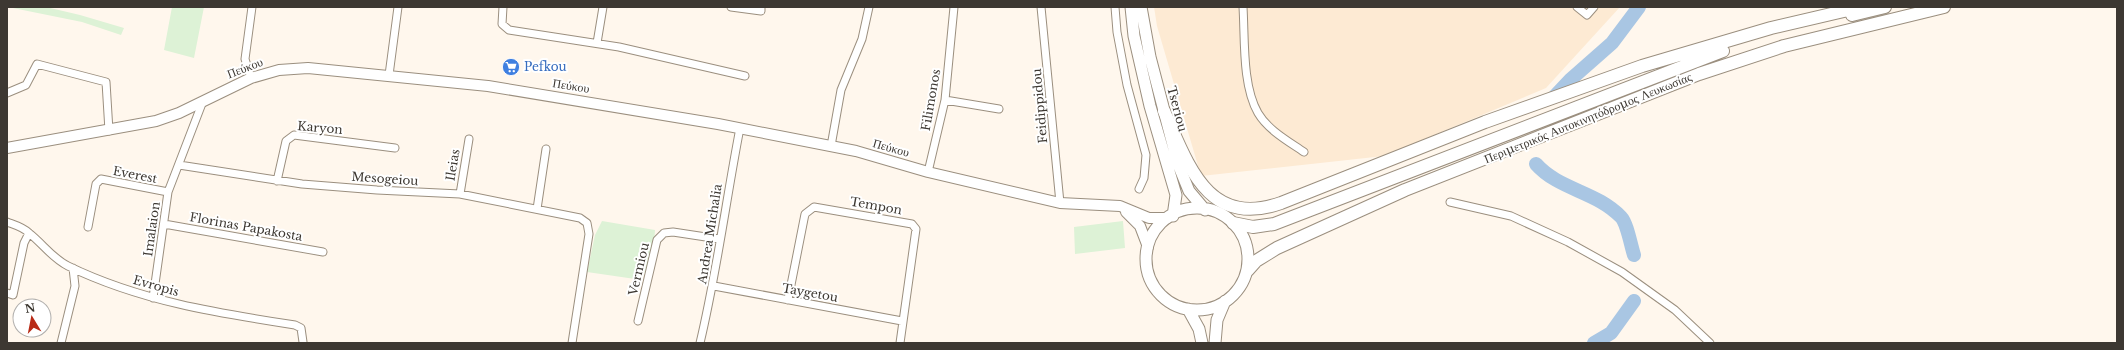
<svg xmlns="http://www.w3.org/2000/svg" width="2124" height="350" font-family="'Libre Baskerville',serif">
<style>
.built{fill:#fdead3}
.green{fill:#ddf2d6}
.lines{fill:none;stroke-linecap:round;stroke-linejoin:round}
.river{stroke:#a9c6e3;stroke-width:14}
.minor-casing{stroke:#9b8f7f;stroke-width:9}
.secondary-casing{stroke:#9b8f7f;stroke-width:12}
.primary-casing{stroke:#9b8f7f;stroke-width:13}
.trunk-casing{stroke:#9b8f7f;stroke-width:14}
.minor{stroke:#fff;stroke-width:7}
.secondary{stroke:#fff;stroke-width:10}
.primary{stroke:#fff;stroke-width:11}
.trunk{stroke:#fff;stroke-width:12}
.labels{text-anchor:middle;stroke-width:4;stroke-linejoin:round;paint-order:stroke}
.shop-label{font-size:12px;fill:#366cbe;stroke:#fff;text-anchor:start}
.street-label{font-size:12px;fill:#3d3832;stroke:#fff}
</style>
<rect width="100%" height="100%" fill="#fff7ed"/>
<path class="built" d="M1154,7H1620L1546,88L1384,156L1201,176L1157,26Z"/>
<path class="green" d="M8,7H46L80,15L124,28L121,35L82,22Z
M172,7H204L194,58L164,50Z
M602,221L655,230L654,245L642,280L587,272L595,235Z
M1123,221L1125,248L1075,254L1074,227Z"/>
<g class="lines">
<path class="river" d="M1554,97L1570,80L1612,43L1639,7
M1536,164C1559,190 1596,191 1621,217C1627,223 1631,246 1634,255
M1594,343L1611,333L1634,301"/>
<defs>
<path id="minor" d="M503,7L502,24L509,30L619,47L745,76
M731,7L761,11V7
M1041,7L1060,203
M1115,7L1117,32L1127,85L1146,155L1144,178L1139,189
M1243,7C1245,39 1242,85 1258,113C1268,130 1288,141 1304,152
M1577,7L1587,15L1594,7
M597,43L603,7
M389,75L398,7
M251,78L245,59L252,7
M7,93L26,85L37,64L106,82L109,131
M945,100L999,109
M831,146L841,90L862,39L869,7
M179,165L302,184L377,190L460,194L580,218L587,223L589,234L572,343
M928,172L945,100L954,7
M277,181L286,141L294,135L395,148
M460,194L469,139
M1450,202L1511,216L1568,242L1622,272L1675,310L1710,343
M537,209L546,149
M7,222C15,225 23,227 29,233C43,244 52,258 68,266C140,301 217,313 295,325L301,328L303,342
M164,224L323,252
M88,227L96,184L101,179L168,192
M714,286L902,321
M7,293L13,295L24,243L29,233
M153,298L168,192L203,101
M788,300L805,214L814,207L912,224L916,229L900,343
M638,321L657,240L664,233L673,232L719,239
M61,343L75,286L73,268
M700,343C717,272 726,200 740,128"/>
<path id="secondary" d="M7,148L156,121L179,113L251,78L279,70L308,68L488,86L718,124L856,151L928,172L1060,203L1120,206L1149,218H1168
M1126,212L1140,226L1148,247"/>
<path id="primary" d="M1131,7L1134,36L1150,106L1176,195L1173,216
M1141,7L1150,57L1178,164L1189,191L1205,210
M1146 259a51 51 0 1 1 102 0a51 51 0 1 1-102 0Z
M1188,309L1199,329L1202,343
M1215,343L1217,320L1225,301"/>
<path id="trunk" d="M1852,15L1885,7
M1164,111C1188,164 1207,229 1281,203L1485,122L1642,66L1771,28L1861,7
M1233,223L1253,227L1274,224L1723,51
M1248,270L1256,261L1277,248L1405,190L1699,74L1784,46L1944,7"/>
</defs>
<use href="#minor" class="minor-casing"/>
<use href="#secondary" class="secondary-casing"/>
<use href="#primary" class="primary-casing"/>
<use href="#trunk" class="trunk-casing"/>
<use href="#minor" class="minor"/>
<use href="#secondary" class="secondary"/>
<use href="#primary" class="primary"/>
<use href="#trunk" class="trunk"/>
</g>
<defs>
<symbol id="supermarket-disc" viewBox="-11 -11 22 22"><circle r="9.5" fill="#3f7fe0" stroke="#fff"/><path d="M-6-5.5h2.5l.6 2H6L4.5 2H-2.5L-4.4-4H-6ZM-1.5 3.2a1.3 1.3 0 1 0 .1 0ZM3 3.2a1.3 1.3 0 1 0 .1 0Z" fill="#fff"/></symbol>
</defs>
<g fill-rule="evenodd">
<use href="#supermarket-disc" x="501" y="57" width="20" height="20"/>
</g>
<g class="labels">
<g class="shop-label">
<text x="524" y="71">Pefkou</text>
</g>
<g class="street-label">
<text transform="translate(245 68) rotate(-21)" y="4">Πεύκου</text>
<text transform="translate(571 86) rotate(9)" y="4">Πεύκου</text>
<text transform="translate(931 100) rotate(-80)" y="4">Filimonos</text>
<text transform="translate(1040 106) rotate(-95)" y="4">Feidippidou</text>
<text transform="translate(1177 109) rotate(75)" y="4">Tseriou</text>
<text transform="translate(1588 118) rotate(-22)" y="4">Περιμετρικός Αυτοκινητόδρομος Λευκωσίας</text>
<text transform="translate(320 128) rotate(5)" y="4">Karyon</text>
<text transform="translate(891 148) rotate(16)" y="4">Πεύκου</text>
<text transform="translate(453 165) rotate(-80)" y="4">Ileias</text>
<text transform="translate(135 175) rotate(11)" y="4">Everest</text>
<text transform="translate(385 179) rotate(4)" y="4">Mesogeiou</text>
<text transform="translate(876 206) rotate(10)" y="4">Tempon</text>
<text transform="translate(246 227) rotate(10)" y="4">Florinas Papakosta</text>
<text transform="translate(152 229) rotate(-82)" y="4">Imalaion</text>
<text transform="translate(710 234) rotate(-81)" y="4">Andrea Michalia</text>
<text transform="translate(639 269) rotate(-77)" y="4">Vermiou</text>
<text transform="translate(156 286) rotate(16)" y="4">Evropis</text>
<text transform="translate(810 293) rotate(10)" y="4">Taygetou</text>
</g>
</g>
<rect width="2124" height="350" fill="none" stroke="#3d3832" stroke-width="16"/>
<g transform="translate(32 318) rotate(350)"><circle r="19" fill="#ffffff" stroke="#b1afad"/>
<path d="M0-3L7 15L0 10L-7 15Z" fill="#b82b17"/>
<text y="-6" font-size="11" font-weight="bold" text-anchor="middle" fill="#3d3832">N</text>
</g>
</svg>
